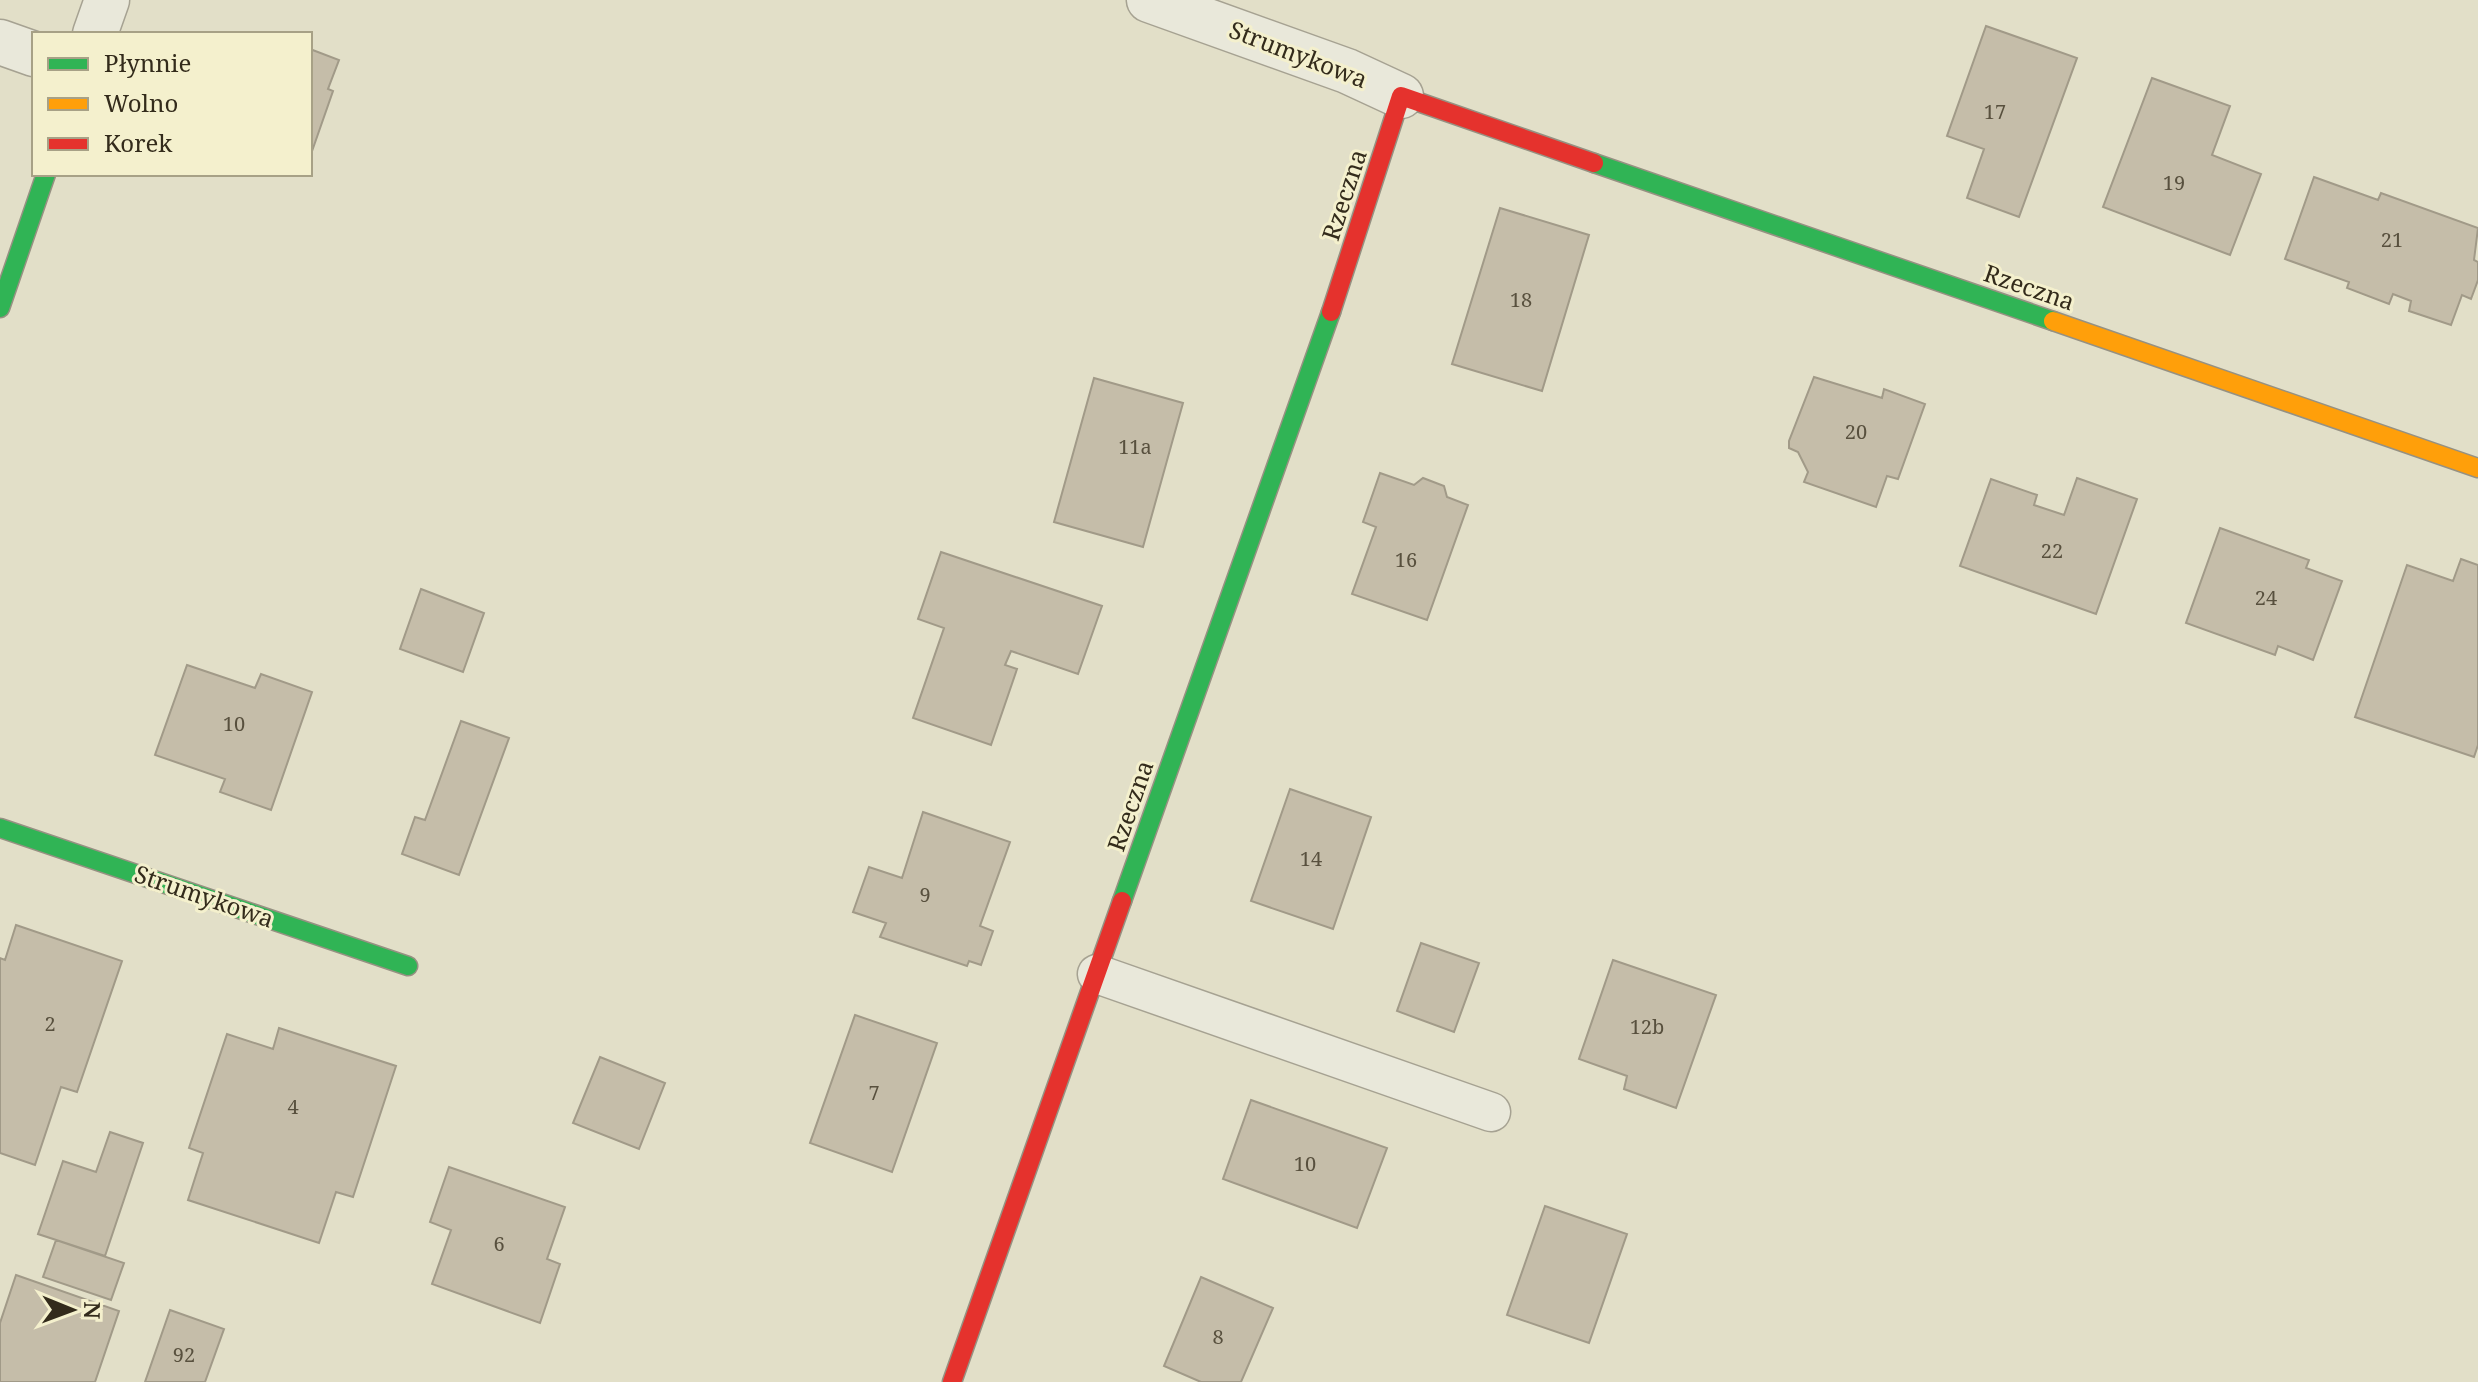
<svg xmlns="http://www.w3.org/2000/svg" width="2478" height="1382" font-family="'Noto Serif',serif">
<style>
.building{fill:#c5bda9;stroke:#a19a88;stroke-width:2}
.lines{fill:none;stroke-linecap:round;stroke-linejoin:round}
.lane-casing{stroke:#a6a292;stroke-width:41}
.street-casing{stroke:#a6a292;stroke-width:47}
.fast-casing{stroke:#969182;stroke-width:21}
.slow-casing{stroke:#969182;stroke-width:21}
.jam-casing{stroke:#969182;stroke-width:21}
.lane{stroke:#e9e8da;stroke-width:38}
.street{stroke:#e9e8da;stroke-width:44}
.fast{stroke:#30b455;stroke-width:18}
.slow{stroke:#ff9f0a;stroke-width:18}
.jam{stroke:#e5322d;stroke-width:18}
.labels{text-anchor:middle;stroke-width:6;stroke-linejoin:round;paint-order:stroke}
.number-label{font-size:20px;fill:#58503e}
.street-label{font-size:24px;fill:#332b1b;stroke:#f4f0cd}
</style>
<rect width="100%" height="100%" fill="#e2dfc8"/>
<path class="building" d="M1986,26L2077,58L2019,217L1967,198L1984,149L1947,136Z
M310,49L339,60L328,89L333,91L310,157Z
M2152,78L2230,106L2212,155L2261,174L2230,255L2103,207Z
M2314,177L2378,200L2381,193L2478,228L2474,260L2478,262V280L2471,299L2462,295L2451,325L2409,311L2411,301L2393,294L2389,304L2347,288L2349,282L2285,259Z
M1500,208L1589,235L1542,391L1452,364Z
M1814,377L1882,398L1884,389L1925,404L1898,479L1887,476L1876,507L1804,482L1808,472L1798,452L1789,448V441Z
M1094,378L1183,403L1143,547L1054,522Z
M1380,473L1414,485L1423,478L1444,486L1447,497L1468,505L1427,620L1352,594L1376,527L1363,522Z
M2077,478L2137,499L2096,614L1960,566L1991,479L2037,495L2034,505L2064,515Z
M2220,528L2309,560L2306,568L2342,581L2313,660L2278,646L2275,655L2186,623Z
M941,552L1102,606L1078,674L1011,651L1005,665L1017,669L991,745L913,718L944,628L918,619Z
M2461,559L2478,565V745L2474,757L2355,717L2407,565L2453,581Z
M421,589L484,613L463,672L400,649Z
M187,665L255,688L261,674L312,692L271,810L220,792L225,779L155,755Z
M461,721L509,738L459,875L402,854L415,817L425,820Z
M1290,789L1371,817L1333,929L1251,901Z
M923,812L1010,842L980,926L993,931L981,965L969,961L967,966L880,937L886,923L853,912L869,867L902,878Z
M16,925L122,961L77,1092L61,1087L35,1165L0,1153V958L5,960Z
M1421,943L1479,963L1454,1032L1397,1011Z
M1613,960L1716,995L1676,1108L1624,1089L1627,1076L1579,1059Z
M855,1015L937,1043L892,1172L810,1143Z
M279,1028L396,1066L353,1197L336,1192L319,1243L188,1200L203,1153L189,1148L227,1034L273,1049Z
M600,1057L665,1083L639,1149L573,1123Z
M1251,1100L1387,1148L1357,1228L1223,1179Z
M110,1132L143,1143L105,1256L38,1234L63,1161L96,1172Z
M449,1167L565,1207L547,1259L560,1264L540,1323L432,1284L451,1230L430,1222Z
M1545,1206L1627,1234L1589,1343L1507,1315Z
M56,1240L124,1263L111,1300L43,1277Z
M16,1275L119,1311L95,1382H0V1323Z
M1201,1277L1273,1308L1241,1382H1201L1164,1366Z
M170,1310L224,1329L205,1382H145Z"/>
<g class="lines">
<defs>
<path id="lane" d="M1097,974L1491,1112"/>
<path id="street" d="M1149,0L1347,71L1401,96
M95,34L107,0
M0,42L34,54"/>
<path id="fast" d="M1594,163L2053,321
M0,308L46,174
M0,828L408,966
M1122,901L1331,312"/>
<path id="slow" d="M2053,321L2478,468"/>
<path id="jam" d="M1331,312L1401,96L1594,163
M952,1382L1122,901"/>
</defs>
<use href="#lane" class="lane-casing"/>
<use href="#street" class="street-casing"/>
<use href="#fast" class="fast-casing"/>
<use href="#slow" class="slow-casing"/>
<use href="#jam" class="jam-casing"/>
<use href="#lane" class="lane"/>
<use href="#street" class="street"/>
<use href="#fast" class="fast"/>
<use href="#slow" class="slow"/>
<use href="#jam" class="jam"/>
</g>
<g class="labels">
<g class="number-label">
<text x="1995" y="119">17</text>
<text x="2174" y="190">19</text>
<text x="2392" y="247">21</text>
<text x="1521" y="307">18</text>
<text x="1856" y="439">20</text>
<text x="1135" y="454">11a</text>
<text x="2052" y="558">22</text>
<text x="1406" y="567">16</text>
<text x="2266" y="605">24</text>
<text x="234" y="731">10</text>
<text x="1311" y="866">14</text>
<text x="925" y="902">9</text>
<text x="50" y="1031">2</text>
<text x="1647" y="1034">12b</text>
<text x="874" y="1100">7</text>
<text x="293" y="1114">4</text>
<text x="1305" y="1171">10</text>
<text x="499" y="1251">6</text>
<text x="1218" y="1344">8</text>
<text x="184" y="1362">92</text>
</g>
<g class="street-label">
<text transform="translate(1298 55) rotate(21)" y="8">Strumykowa</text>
<text transform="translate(1345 195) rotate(-72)" y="8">Rzeczna</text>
<text transform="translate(2029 288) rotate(19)" y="8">Rzeczna</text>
<text transform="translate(1131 806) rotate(-71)" y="8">Rzeczna</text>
<text transform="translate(204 897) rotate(19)" y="8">Strumykowa</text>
</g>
</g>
<rect x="32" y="32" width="280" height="144" fill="#f4f0cd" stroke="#a7a186" stroke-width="2"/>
<rect x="48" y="58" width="40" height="12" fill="#30b455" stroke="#a7a186" stroke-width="2"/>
<text x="104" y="72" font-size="24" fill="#332b1b">Płynnie</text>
<rect x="48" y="98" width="40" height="12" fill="#ff9f0a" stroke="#a7a186" stroke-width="2"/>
<text x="104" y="112" font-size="24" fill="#332b1b">Wolno</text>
<rect x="48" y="138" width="40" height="12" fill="#e5322d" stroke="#a7a186" stroke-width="2"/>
<text x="104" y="152" font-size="24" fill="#332b1b">Korek</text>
<g transform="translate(72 1310) rotate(91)" stroke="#f4f0cd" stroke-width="6" paint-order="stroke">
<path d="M0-6L14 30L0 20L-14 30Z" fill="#332b1b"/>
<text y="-12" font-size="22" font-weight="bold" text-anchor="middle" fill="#332b1b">N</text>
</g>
</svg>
